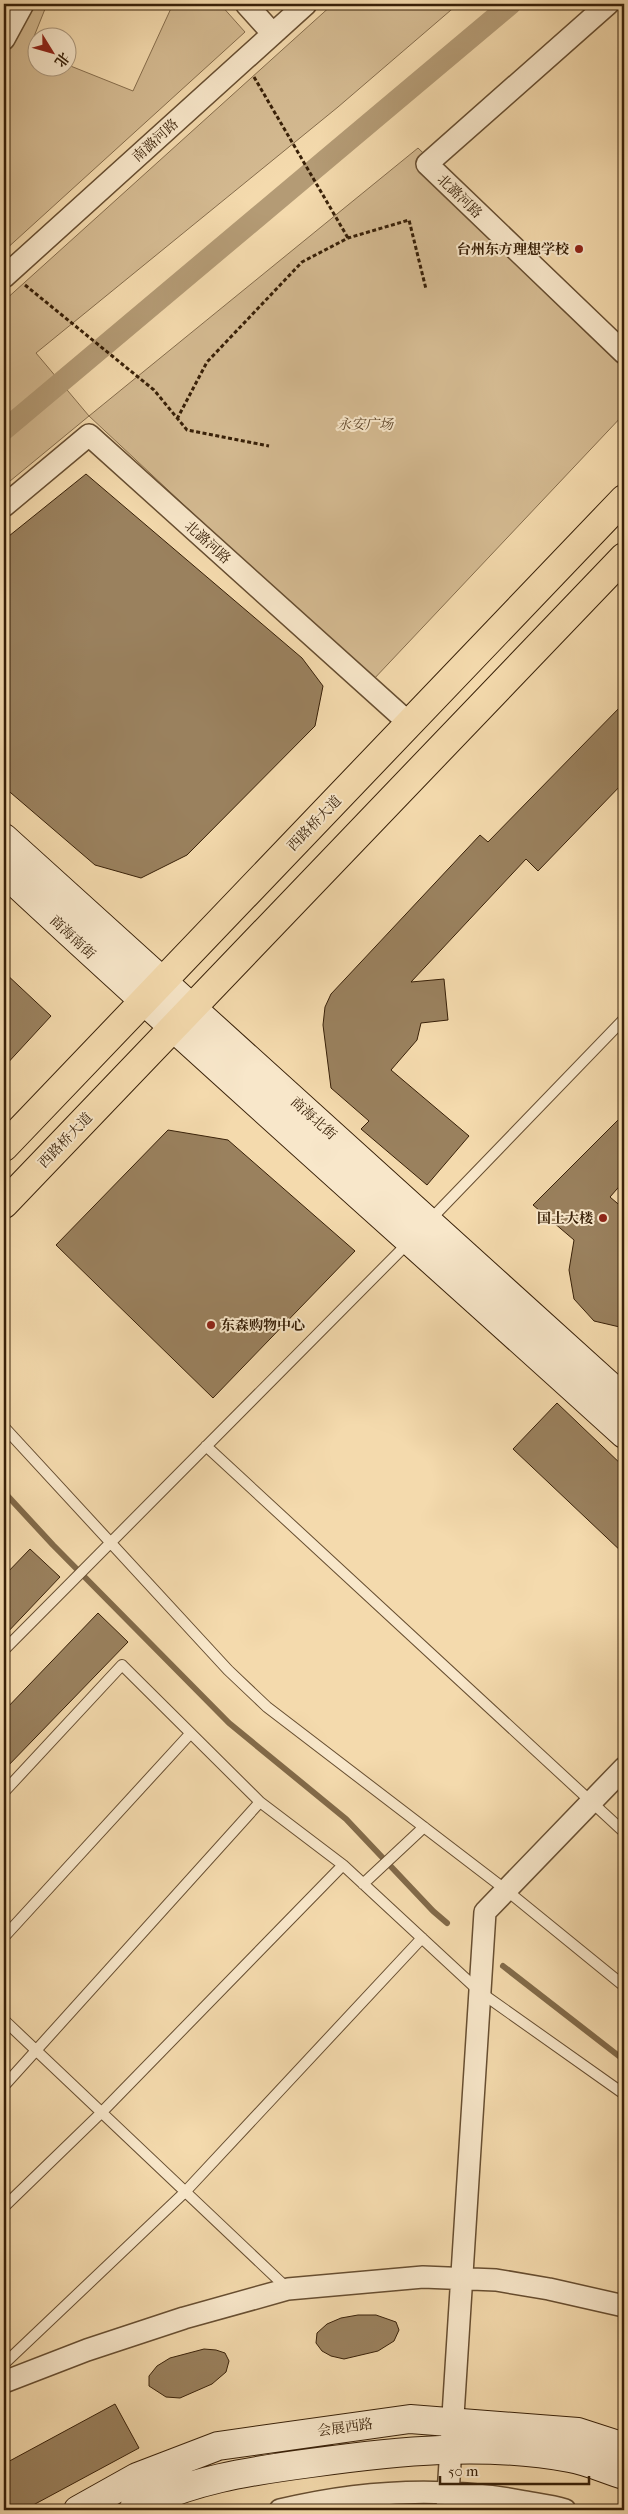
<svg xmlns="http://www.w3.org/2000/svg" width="628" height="2514" font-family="'IM FELL French Canon','Noto Serif SC',serif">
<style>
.green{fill:#d4ba91;stroke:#866d4c}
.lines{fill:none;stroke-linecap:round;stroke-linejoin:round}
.stream{stroke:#826a49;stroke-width:6}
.canal{stroke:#b49b75;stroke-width:21}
.building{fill:#9a815e;stroke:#382008}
.lane-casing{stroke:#674e31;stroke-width:12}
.street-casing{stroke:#674e31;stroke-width:24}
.secondary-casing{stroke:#382008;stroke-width:30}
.primary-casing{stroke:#382008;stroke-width:30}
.path{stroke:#382008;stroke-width:3;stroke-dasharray:4 2.5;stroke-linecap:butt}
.lane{stroke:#f8e7ca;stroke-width:10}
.street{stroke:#f8e7ca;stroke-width:21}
.secondary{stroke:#f8e7ca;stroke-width:28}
.primary{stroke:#f4daad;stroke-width:28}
.poi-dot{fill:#8f2418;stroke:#f8e7ca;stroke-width:2}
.labels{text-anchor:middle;stroke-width:4;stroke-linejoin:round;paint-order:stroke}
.street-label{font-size:14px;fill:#382008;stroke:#f8e7ca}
.poi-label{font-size:14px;font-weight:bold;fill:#382008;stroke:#f8e7ca;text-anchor:end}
.park-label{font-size:14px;font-style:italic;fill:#5f462a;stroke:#f8e7ca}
</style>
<rect width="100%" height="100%" fill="#f4daad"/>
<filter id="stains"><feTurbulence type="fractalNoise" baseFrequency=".004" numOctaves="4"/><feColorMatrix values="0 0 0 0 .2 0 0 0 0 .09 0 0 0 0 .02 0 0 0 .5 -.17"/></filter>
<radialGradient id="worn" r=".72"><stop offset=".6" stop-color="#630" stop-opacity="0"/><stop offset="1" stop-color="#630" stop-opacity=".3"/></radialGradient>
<path class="green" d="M4,4H47L29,49L37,53L38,68H68V65L133,91L173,4H220L245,32L4,251Z
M333,4H458L338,107L36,353L89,416L418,148L624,345V414L372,681L89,416L4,486V301Z"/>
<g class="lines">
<path class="stream" d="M4,1492L53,1545L229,1723L346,1819L433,1911L447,1923
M503,1966L624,2060"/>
<path class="canal" d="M4,430L511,4"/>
</g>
<path class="building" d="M86,474L302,658L323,686L315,726L187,855L141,878L95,865L4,787V540Z
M624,703V782L538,871L526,859L411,982L444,979L448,1020L421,1023L417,1040L391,1070L469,1136L427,1185L361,1129L369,1121L331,1088L323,1025L325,1007L331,994L480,835L488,842Z
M4,972L51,1016L4,1067Z
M624,1114V1181L610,1197L624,1209V1328L594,1321L574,1299L569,1270L574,1240L533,1205Z
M168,1130L228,1140L355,1251L213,1398L56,1245Z
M557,1403L624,1467V1554L513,1449Z
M30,1549L60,1577L4,1636V1576Z
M98,1613L128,1642L4,1770V1711Z
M358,2315H376L396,2322L399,2330L394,2341L378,2351L344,2359L331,2356L322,2351L316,2343L317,2333L327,2324L341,2318Z
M204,2349L216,2350L225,2353L229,2361L226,2372L212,2384L180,2398L166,2397L149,2386V2376L157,2366L170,2358Z
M115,2404L139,2448L24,2510H4V2464Z
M419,2505H435V2510H409Z
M460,2506L488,2509L498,2510H460Z"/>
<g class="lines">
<defs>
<path id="lane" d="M429,1221L624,1019
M4,1427L228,1670L267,1707L506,1890L624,1986
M206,1446L624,1832
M4,1650L410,1241
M4,1792L122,1665L260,1802L343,1865L480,1992L624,2094
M363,1884L424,1827
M4,1937L190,1734
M4,2020L288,2289
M4,2086L260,1802
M4,2207L101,2113L343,1865
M4,2364L185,2192L422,1938"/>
<path id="street" d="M246,4L273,34
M608,4L427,164L624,353
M4,39L23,4
M4,277L306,4
M4,506L89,435L410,724
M4,2382L87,2350L184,2318L288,2289L423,2277L496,2280L549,2289L624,2306
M280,2510C359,2491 440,2486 520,2501C535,2504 550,2505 565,2510
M447,2510L485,1912L624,1768"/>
<path id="secondary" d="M4,838L624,1399
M4,872C208,1062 417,1246 624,1434
M78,2510L137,2477L218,2446L410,2419L578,2432L624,2447
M133,2510C188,2480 250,2471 311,2463C397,2451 484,2442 570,2458C588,2461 607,2470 624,2475"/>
<path id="primary" d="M4,1147L624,499
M4,1204L624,557"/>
</defs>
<use href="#lane" class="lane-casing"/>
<use href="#street" class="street-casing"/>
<use href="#secondary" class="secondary-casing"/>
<use href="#primary" class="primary-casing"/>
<path class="path" d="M254,77L348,238
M25,285L154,390L187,430L269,446
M177,419L207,362L302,262L348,238L409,220L426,289"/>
<use href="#lane" class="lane"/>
<use href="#street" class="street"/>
<use href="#secondary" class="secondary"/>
<use href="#primary" class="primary"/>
</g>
<g class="poi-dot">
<circle cx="579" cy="249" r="5"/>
<circle cx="603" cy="1218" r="5"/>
<circle cx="211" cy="1325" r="5"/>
</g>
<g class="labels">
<g class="street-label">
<text transform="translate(155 140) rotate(-42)" y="5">南潞河路</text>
<text transform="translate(460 196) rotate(44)" y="5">北潞河路</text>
<text transform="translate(208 542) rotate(42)" y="5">北潞河路</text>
<text transform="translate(314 823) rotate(-46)" y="5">西路桥大道</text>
<text transform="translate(73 937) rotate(43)" y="5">商海南街</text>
<text transform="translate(314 1118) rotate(42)" y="5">商海北街</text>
<text transform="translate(65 1140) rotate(-46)" y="5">西路桥大道</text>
<text transform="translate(345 2427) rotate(-8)" y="5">会展西路</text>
</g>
<g class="poi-label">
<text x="569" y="254">台州东方理想学校</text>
<text x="593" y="1223">国土大楼</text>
<text x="221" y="1330" text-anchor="start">东森购物中心</text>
</g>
<g class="park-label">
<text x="365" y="429">永安广场</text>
</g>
</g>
<rect width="628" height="2514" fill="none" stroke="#f4daad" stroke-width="20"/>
<rect x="5" y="5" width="618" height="2504" fill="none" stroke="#382008" stroke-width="2.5"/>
<rect x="10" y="10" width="608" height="2494" fill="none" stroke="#382008"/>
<g transform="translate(52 52) rotate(127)"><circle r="24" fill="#f8e7ca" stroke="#ab977c"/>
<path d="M0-4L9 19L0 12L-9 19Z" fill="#8f2418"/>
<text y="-8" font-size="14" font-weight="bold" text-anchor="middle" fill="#382008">北</text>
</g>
<path d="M440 2476v8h149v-8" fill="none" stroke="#382008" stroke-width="2.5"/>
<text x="448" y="2476" font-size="15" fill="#382008" stroke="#f8e7ca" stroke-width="4" paint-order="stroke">50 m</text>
<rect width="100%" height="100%" filter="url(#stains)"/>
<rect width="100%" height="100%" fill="url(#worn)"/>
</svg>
